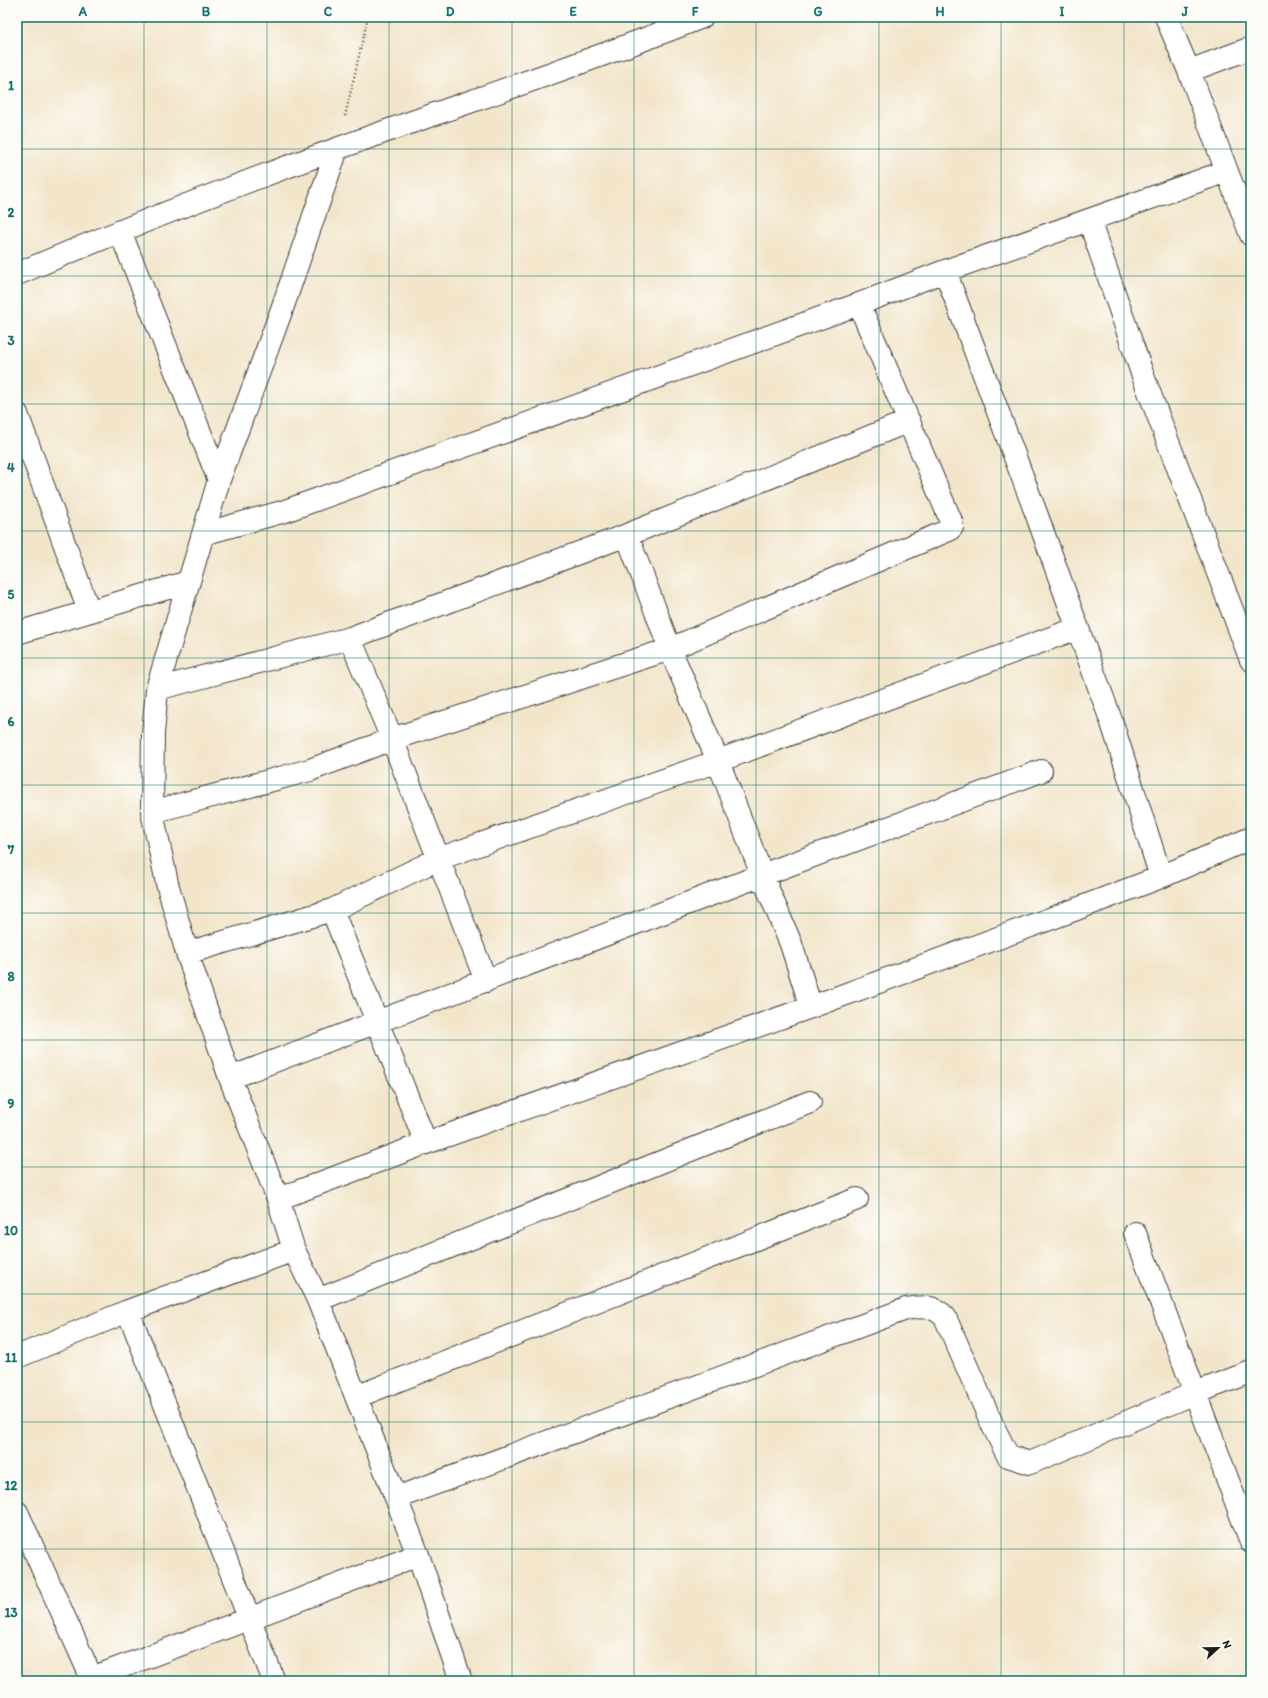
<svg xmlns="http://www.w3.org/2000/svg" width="1268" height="1698" font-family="Itim,sans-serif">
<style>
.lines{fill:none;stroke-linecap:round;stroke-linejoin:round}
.minor-casing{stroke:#3c3a36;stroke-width:24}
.path{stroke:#3c3a36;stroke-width:2.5;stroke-dasharray:1 3;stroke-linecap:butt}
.minor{stroke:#fff;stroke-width:22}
.grid{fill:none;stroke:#0f766e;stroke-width:1;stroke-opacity:0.55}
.neatline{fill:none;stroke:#0f766e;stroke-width:1.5}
.grid-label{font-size:13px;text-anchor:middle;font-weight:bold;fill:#0f766e}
</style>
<rect width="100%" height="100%" fill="#fdfcf7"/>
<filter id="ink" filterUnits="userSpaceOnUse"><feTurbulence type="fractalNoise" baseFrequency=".025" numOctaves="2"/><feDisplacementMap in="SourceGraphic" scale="8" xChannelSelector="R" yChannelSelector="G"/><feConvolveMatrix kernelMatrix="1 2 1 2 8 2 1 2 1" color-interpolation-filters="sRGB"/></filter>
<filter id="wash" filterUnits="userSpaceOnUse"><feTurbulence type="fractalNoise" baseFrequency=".012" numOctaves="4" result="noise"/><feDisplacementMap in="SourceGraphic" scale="16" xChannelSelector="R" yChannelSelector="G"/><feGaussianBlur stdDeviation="0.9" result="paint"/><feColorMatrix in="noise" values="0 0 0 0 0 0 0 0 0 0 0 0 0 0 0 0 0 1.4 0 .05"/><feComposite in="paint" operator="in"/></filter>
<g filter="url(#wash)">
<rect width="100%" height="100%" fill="#f2e5ca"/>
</g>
<g filter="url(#ink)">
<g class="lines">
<defs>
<path id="minor" d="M1166,17L1189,71L1251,235
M1189,71L1251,48
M337,149L282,309L219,480L157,689L153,733L152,812L167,883L187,953L230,1078L278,1199L294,1250L318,1300L396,1498L418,1555L461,1681
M1089,220L1143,376L1251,660
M120,231L219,480
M945,271L1036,513L1112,723L1161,877
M17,274C123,229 230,187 339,148C460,104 582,65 702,17
M17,414L89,611
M203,534L285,511L859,304L945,271L1227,171
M627,535L670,649L718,761L762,875L791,944L811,1007
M17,633L188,582
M350,638L392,739L486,981
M157,689L350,638L627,535L909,421
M152,812L310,770L392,739L670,649L949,530L952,527L951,521L859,304
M332,910L426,1143
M187,953L332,910L438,859L718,761L1078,628
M230,1078L762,875L1041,771
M278,1199L426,1143L811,1007L1074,910L1161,877L1251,838
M1135,1233L1251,1542
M318,1300L810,1102
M128,1311L274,1681
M17,1357L128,1311L294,1250
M356,1397L857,1199
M396,1498L906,1309C922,1307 932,1304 945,1317L993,1426L1008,1456L1030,1463L1195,1393L1251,1372
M17,1512L93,1681
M92,1678L418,1555"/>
</defs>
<use href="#minor" class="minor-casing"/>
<path class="path" d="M345,116L368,17"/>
<use href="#minor" class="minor"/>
</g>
</g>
<path class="grid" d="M144,17V1681M267,17V1681M389,17V1681M512,17V1681M634,17V1681M756,17V1681M879,17V1681M1001,17V1681M1124,17V1681M17,149H1251M17,276H1251M17,404H1251M17,531H1251M17,658H1251M17,785H1251M17,913H1251M17,1040H1251M17,1167H1251M17,1294H1251M17,1422H1251M17,1549H1251"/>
<rect width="1268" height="1698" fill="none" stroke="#fdfcf7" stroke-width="44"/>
<g transform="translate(1218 1648) rotate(68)" stroke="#fdfcf7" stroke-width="3" paint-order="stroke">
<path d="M0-3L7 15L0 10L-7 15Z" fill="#1c1c1c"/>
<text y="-6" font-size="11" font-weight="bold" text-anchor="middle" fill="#1c1c1c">N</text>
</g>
<rect x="22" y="22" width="1224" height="1654" class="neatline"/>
<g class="grid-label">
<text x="83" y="16">A</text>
<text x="206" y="16">B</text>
<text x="328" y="16">C</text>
<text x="450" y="16">D</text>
<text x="573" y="16">E</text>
<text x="695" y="16">F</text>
<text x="818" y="16">G</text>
<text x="940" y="16">H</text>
<text x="1062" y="16">I</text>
<text x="1185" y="16">J</text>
<text x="11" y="90">1</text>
<text x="11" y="217">2</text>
<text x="11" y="345">3</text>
<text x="11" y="472">4</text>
<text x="11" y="599">5</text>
<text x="11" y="726">6</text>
<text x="11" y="854">7</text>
<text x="11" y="981">8</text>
<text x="11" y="1108">9</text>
<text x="11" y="1235">10</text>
<text x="11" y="1362">11</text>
<text x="11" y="1490">12</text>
<text x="11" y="1617">13</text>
</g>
</svg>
